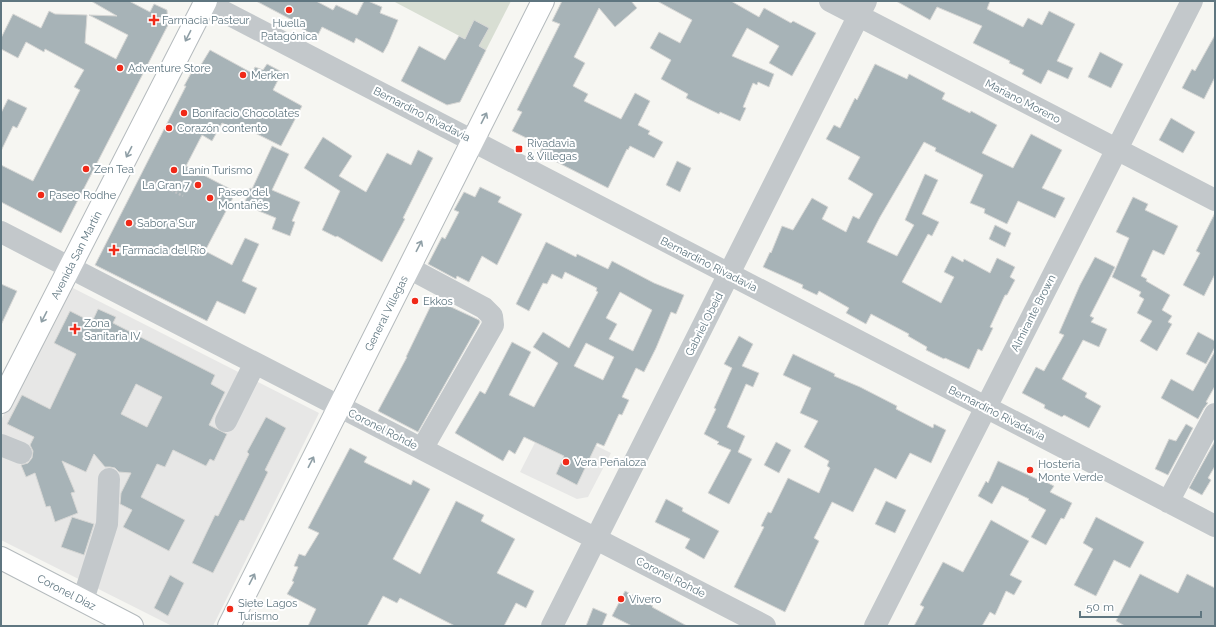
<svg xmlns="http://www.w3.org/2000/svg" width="1216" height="627" font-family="Raleway,sans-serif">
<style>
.built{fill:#e7e7e6}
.green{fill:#d8ded3}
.building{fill:#a7b3b7;stroke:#d7d7d5;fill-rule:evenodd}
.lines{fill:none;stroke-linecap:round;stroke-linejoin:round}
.major-casing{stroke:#b4babd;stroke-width:24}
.path{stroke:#bfc1c3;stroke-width:2.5;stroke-dasharray:2 2;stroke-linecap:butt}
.minor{stroke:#c3c8cb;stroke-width:22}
.major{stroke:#fff;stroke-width:22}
.oneway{stroke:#8f9fa6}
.poi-dot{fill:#f02918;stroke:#fff;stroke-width:1.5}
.labels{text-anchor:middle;stroke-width:4;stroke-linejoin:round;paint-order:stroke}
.poi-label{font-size:11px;fill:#5f7680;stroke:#fff;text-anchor:start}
.street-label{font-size:11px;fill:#5f7680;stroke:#fff}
</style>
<rect width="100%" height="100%" fill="#f6f6f2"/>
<path class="built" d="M69,286L319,413L213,626H172L1,540V420Z
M546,421L611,453L588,497L577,499L520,472Z"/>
<path class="green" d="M393,1H511L486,50Z"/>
<path class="building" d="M91,1H129L150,12L154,4L167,10L168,25L61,233L1,202V165L33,181L80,90L74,87L84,70L45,49L44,52L26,42L18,58L1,49V38L13,14L41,28L49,11L55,14L87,15L85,43L116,59L128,35L89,15L117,16Z
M256,1H316L333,10L336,5L357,15L364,1H368L382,7L380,13L398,20L388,44L383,53L356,38L354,43L322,27L317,37L295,25L296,22Z
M562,1H631L637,8L615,27L599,8L574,57L585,63L573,86L588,94L584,101L621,119L635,93L650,101L638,125L650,131L648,134L663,142L654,158L630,146L628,150L627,149L608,188L539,153L543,146L512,131L522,112L517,110L560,24L552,21Z
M657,1H731L759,17L764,8L791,23L793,21L816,33L792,76L769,63L779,46L747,28L732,56L774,74L769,87L758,82L757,85L753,83L743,107L746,108L740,121L720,112L719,114L686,98L688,94L661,79L671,60L650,48L659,32L680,43L692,20Z
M896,1H990L987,9L1023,27L1028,18L1042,25L1049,11L1075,24L1057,61L1073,68L1068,79L1048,70L1041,84L1022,74L1024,70L1009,63L1010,61L973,43L982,26L937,7L930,20Z
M474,20L489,28L479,46L486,50L460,102L447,105L401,81L419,46L445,60L459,36L465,39Z
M1215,35V77L1204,99L1182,88L1192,69L1195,71Z
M210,50L252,73L255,67L263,70L267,64L282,72L273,90L302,106L281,146L241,126L239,131L222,123L212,141L202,135L186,166L236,192L205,251L232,265L245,238L259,244L242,281L257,288L245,314L217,301L207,321L95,265L186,86H184L195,66L199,68Z
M1100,52L1123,64L1111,88L1088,77Z
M875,64L907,79L909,74L945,93L942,99L970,113L971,111L997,125L982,153L1013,168L1031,134L1062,150L1042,188L1065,198L1055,218L1018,201L1007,224L984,213L985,209L970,203L983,175L935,151L936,148L924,142L880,217L867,242L897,256L914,225L905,220L925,174L938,180L922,214L939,222L932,236L928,234L902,282L941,303L954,277L944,272L952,256L963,262L964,259L990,273L997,258L1015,267L1010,277L1015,280L1007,295H1005L990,327L993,328L982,351L978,349L969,369L945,358L944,359L926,350L927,347L908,336L909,334L871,314L866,324L846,313L849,308L819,291L817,295L802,288L803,285L763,267L770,252L771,253L782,226L793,230L812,198L828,207L822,219L846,232L853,216L859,219L873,194L848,179L860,157L826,139L834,125L840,128L855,98L857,100Z
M8,99L27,108L17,128L13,126L1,151V113Z
M1171,118L1195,132L1183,153L1159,140Z
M323,137L352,156L339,176L366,192L387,153L411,165L418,150L433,158L403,218L405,219L382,262L337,236L336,237L322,230L340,191L304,168Z
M272,146L289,154L272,190L300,202L292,221L295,222L290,236L272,229L276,218L244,205L250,188L252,189Z
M677,161L691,168L680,192L666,185Z
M480,187L501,197L498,202L522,214L497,265L482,256L469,282L457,276L456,279L428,264L442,237L445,239L459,212L454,210L464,192L475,197Z
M1133,197L1148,204L1145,210L1178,226L1164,255L1153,250L1141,276L1147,279L1146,281L1170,295L1162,310L1172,316L1168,322L1172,324L1157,351L1140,341L1152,321L1137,313L1144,299L1139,296L1141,292L1112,277L1129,238L1116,232Z
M1215,213V274L1204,296L1183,285L1200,253L1196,251Z
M995,225L1011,233L1005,247L989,239Z
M546,242L576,257L577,254L608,269L612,261L654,283L684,295L676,314L671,312L656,348L644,372L636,368L622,397L629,400L622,415L619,414L604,446L597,443L577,485L556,474L564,456L524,437L515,454L509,450L503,461L455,433L480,391L485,394L512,342L531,352L509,395L534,407L558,363L533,347L543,332L569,348L598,292L596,291L597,288L565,272L562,279L552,274L547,284L543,283L529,311L516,304ZM620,292L652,310L633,351L609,339L617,324L606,318ZM586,343L614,357L603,380L574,366Z
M1095,257L1115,267L1090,316L1094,318L1091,322L1107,329L1099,347L1083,340L1062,379L1087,393L1085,397L1101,406L1089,428L1064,415L1062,417L1044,408L1045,405L1022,393L1036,367L1044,371L1064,335L1059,333L1080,285Z
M1,284L17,291L1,325Z
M434,299L479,320L480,322L418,432L378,411L407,357H406Z
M98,309L116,317L113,323L215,375L211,384L225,392L209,425L227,434L214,461L210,459L206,466L173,450L165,467L157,464L141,497L185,520L169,551L123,527L132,510L120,504L121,493L131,473L119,472L115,468L110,467H105L94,454L86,472L62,461L75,492L71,493L78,513L55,522L50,506L46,507L35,473L26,477L21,465L28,463L32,458L33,451L30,445L34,437L7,424L22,395L50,409L76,354L54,343L70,311L92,322ZM136,384L162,397L147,427L121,414Z
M1198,332L1215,341V347L1206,364L1186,354Z
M739,336L753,344L742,366L759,373L753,387L746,384L727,427L745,436L738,452L752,459L729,504L708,493L731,450L717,444L719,442L704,434L716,409L714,408L732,368L724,364Z
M1215,351V386L1206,402L1208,403L1204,408L1198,419L1161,398L1171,379L1193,391Z
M793,354L835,374L834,376L860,387L897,406L896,409L933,428L934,424L946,430L931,463L910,453L896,479L875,468L853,512L832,502L814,538L819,541L785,612L734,587L764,527L761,526L768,512L771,513L788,478L819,493L830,468L827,466L829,461L804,447L818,421L800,413L811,388L783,375Z
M266,417L286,428L265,470L268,472L244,521L240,520L213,573L192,563L215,515L218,516L249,454L247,452Z
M1186,424L1193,428L1168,475L1155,469L1169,439L1176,441Z
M1215,441V466L1208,478L1211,480L1202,495L1189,488Z
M776,442L791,450L779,473L764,465Z
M350,448L367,457L364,462L411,485L413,480L430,489L393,559L420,574L456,501L484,515L481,521L515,539L497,573L534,591L526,608L516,603L504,626H455L400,598L397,603L383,596L367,626H308L316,609L287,594L294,582L292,581L298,567L294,566L299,554L305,556L319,533L308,528Z
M998,461L1039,480L1040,479L1054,486L1050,492L1072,503L1064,519L1061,518L1046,545L1031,537L1046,510L1028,500L1029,499L1002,486L992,504L978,496L986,481L988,483Z
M666,499L683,508L682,511L719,531L704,559L685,548L690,539L655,522Z
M886,501L906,510L895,533L875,524Z
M72,517L94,524L84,555L61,547Z
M1096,517L1144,542L1130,568L1114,560L1096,596L1074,585L1093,549L1083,543Z
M991,520L1029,541L1010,575L1022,581L1014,595L1006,591L995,615L990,612L982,626H914L924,607L920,605L943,562L963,572Z
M1140,574L1178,593L1187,574L1215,588V626H1125L1116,621Z
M170,575L184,583L168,616L154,608Z
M625,591L653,606L652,607L687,626H632L612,616Z
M593,608L607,614L602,626H586Z"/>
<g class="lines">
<defs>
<g id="major">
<path id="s1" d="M1,402L206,1"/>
<path id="s2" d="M1,558L132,626"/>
<path id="s3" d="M229,626L543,1"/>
</g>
</defs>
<use href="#major" class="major-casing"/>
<path class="path" d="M154,181L183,196"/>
<path class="minor" d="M203,1L1215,526
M830,1L1215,200
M1,232L765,626
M409,268L484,308L492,316L493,325L422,449
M226,421L255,363
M1,445L21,453
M1168,502L1215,414
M83,600L107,524L109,479
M552,626L866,1
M875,626L1192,1"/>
<use href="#major" class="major"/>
</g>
<defs><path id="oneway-shaft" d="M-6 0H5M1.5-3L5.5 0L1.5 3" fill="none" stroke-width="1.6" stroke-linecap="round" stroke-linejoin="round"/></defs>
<g class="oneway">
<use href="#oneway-shaft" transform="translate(188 36) rotate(117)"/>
<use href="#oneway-shaft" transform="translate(484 118) rotate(-63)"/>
<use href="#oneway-shaft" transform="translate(129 152) rotate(117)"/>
<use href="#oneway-shaft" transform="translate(419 246) rotate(-63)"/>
<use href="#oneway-shaft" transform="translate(44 317) rotate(117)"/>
<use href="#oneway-shaft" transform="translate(311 462) rotate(-63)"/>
<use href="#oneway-shaft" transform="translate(252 579) rotate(-63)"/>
</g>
<g class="poi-dot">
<circle cx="289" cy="10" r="4"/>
<path d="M152 14h4v4h4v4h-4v4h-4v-4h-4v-4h4z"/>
<circle cx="120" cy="68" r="4"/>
<circle cx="243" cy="75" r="4"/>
<circle cx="184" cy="113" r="4"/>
<circle cx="169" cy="128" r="4"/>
<rect x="515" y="145" width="8" height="8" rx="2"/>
<circle cx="86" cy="169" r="4"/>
<circle cx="174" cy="170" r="4"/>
<circle cx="198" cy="185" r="4"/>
<circle cx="41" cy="195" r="4"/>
<circle cx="210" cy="198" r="4"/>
<circle cx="129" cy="223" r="4"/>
<path d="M112 244h4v4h4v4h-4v4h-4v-4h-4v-4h4z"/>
<circle cx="415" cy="301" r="4"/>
<path d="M73 323h4v4h4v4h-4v4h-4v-4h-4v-4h4z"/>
<circle cx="566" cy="462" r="4"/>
<circle cx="1030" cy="470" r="4"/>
<circle cx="621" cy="599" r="4"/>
<circle cx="230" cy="609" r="4"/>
</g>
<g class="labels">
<g class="poi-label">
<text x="162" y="24">Farmacia Pasteur</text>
<text x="289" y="27" text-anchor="middle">Huella<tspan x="289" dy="13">Patagónica</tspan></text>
<text x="128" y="72">Adventure Store</text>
<text x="251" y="79">Merken</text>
<text x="192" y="117">Bonifacio Chocolates</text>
<text x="177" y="132">Corazón contento</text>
<text x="527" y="147">Rivadavia<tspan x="527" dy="13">&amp; Villegas</tspan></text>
<text x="94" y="173">Zen Tea</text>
<text x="182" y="174">Lanín Turismo</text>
<text x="190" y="189" text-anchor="end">La Gran 7</text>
<text x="218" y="196">Paseo del<tspan x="218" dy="13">Montañés</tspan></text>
<text x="49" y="199">Paseo Rodhe</text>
<text x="137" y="227">Sabor a Sur</text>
<text x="122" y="254">Farmacia del Río</text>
<text x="423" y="305">Ekkos</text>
<text x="84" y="327">Zona<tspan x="84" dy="13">Sanitaria IV</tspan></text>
<text x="574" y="466">Vera Peñaloza</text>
<text x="1038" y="468">Hosteria<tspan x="1038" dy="13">Monte Verde</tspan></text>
<text x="629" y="603">Vivero</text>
<text x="238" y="607">Siete Lagos<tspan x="238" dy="13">Turismo</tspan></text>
</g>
<g class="street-label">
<text transform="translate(1023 101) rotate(27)" y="4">Mariano Moreno</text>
<text transform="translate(422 114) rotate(27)" y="4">Bernardino Rivadavia</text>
<text dy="4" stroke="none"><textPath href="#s1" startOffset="165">Avenida San Martín</textPath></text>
<text transform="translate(709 264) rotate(27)" y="4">Bernardino Rivadavia</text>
<text dy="4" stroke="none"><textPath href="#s3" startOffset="350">General Villegas</textPath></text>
<text transform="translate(1033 313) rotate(-63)" y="4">Almirante Brown</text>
<text transform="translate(704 324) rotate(-63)" y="4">Gabriel Obeid</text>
<text transform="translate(997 413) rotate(27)" y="4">Bernardino Rivadavia</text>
<text transform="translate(383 429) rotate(27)" y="4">Coronel Rohde</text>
<text transform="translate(671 577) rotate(27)" y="4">Coronel Rohde</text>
<text dy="4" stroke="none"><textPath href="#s2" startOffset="74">Coronel Díaz</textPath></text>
</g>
</g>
<rect width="1216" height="627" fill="none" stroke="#5f7680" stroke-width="4"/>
<path d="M1080 611v6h121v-6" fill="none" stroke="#5f7680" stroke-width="2"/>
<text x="1086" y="611" font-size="12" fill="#5f7680" stroke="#ffffff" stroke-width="3" paint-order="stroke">50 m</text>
</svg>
